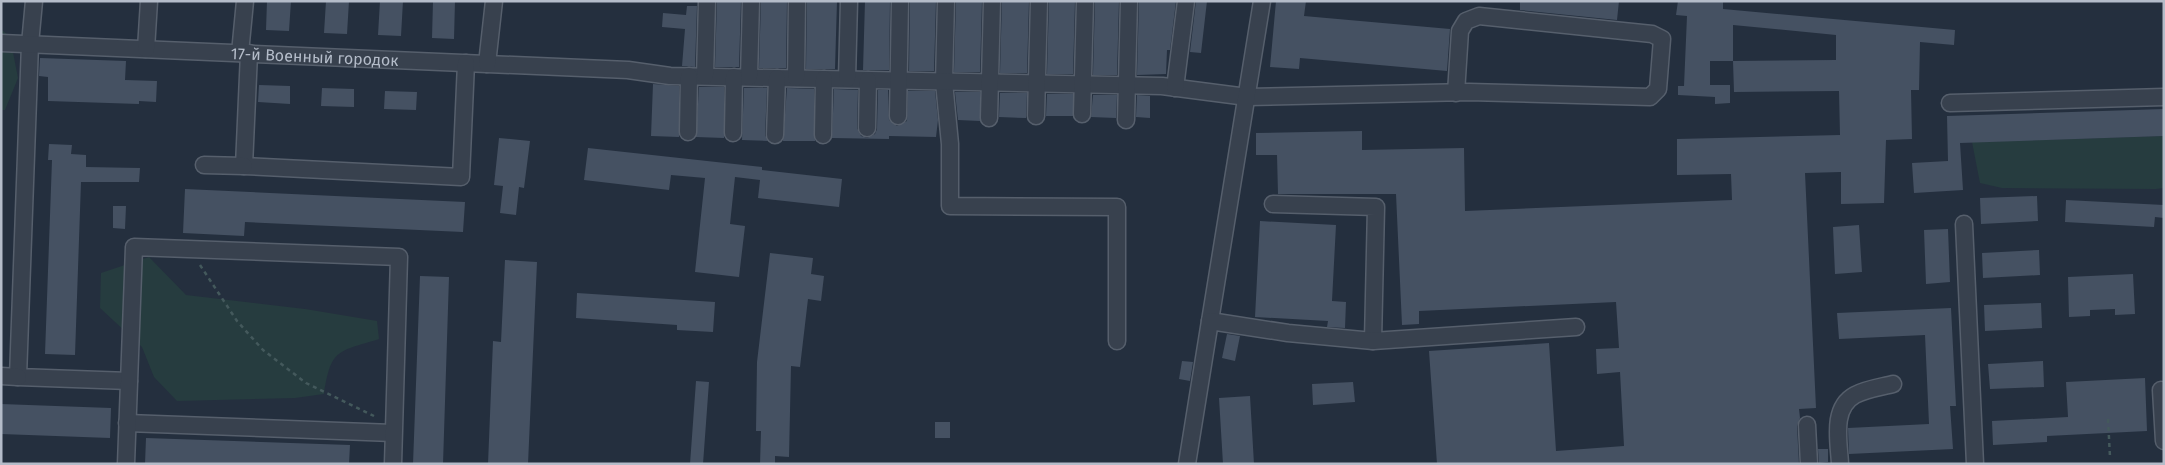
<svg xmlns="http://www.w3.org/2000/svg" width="2165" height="465" font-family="'Fira Sans',sans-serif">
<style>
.green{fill:#263c3f}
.building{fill:#455162;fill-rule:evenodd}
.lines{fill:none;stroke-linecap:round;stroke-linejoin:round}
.minor-casing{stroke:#565f6c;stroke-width:19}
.path{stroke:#44595c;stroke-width:2.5;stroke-dasharray:4 4;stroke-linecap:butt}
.minor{stroke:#38414e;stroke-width:16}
.labels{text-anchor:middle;stroke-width:4;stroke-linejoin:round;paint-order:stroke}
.street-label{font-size:16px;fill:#b4bcc9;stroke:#1d2633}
</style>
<rect width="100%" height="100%" fill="#242f3e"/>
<path class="green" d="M1,29L10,37L18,78L5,110H1Z
M2164,136V188L2156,189L2002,188L1980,183L1972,142Z
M149,257L186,295L305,309L377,321L379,339C338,352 331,348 324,394L295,398L177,401L154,377L142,347L100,308L101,273Z"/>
<path class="building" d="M267,1H291L289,31L266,30Z
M326,1H349L347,34L324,33Z
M380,1H403L401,36L378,35Z
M433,1H455L454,39L432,38Z
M717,1H741L739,67H715Z
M761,1H787L786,68H759Z
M807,1H837L835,69H806Z
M865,1H890L889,70H863Z
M910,1H936L934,71H909Z
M956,1H982L980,72H954Z
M1002,1H1029L1027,73H1000Z
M1049,1H1075L1073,74H1047Z
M1095,1H1119L1117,75H1093Z
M1139,1H1176L1170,50H1167L1166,74L1137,75Z
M1196,1H1207L1201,53L1190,52Z
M1276,1H1306L1304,16L1450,29L1447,71L1300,58L1299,69L1270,67Z
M1520,1H1619L1617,20L1520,10Z
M1678,1H1723V9L1955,30L1954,45L1920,42L1919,90H1911L1912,139L1886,140L1884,203L1841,204V172L1805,173L1816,408L1799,409L1800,418L1797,426L1799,464H1437L1429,351L1549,343L1556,451L1624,446L1620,372L1597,374L1596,349L1619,348L1616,302L1419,311V324L1402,325L1396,194H1278L1277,155H1256V133L1362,131V150L1464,148L1465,211L1732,200L1731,174L1677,175V139L1840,135L1839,91L1734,92L1733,61H1710V85H1730V103L1715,104V97L1678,95V86H1684L1687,16L1676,15ZM1733,25L1836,35V60L1733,61Z
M687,6H697L695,67L682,66L685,29L662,27L663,13L686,15Z
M40,58L126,61L125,80L157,81L156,102L139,101V104L48,101V77L39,76Z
M653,84L679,86V137L651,136Z
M259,85L290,86V104L258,102Z
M699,87H724V138L696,137Z
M322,88L354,89V107L321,106Z
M744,88H767L765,135L768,141L742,140Z
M787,88L814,89L815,141H783Z
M834,89L858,90L857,128L861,136L867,138L875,134L877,129L878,90H888L889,120L897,126L907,121L908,91H935L938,120L936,137L889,136V139L832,138Z
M385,91L417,92L416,110L384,109Z
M955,92H980V121L958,120Z
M1000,93H1027L1026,118L999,117Z
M1047,94H1073V116H1046Z
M1093,95H1117L1116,118L1091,117Z
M1137,95L1150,96V118L1136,117Z
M2164,109V136L1960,143L1963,190L1914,193L1912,163L1948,161L1947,116Z
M499,138L530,141L524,188L519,187L516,215L500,213L503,186L494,185Z
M49,144L72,145L71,154L86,155V167L140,168L139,182H81L75,355L45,354L52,160H48Z
M588,148L762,167V170L842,179L839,207L758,198L760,180L735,177L730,224L745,226L739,277L695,272L705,178L671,175L669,190L584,180Z
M185,189L465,202L463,232L245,222L244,236L183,233Z
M2037,196L2038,221L1981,224L1980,198Z
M2066,200L2164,205V218L2155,217L2154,227L2065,222Z
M113,206H126L125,229L113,228Z
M1260,221L1336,225L1332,301L1346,302L1345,328L1327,327L1328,321L1255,317Z
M1859,225L1862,272L1835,274L1833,227Z
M1948,229L1950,282L1926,284L1924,230Z
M2039,250L2040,275L1983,278L1982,253Z
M770,253L813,258L811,274L824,276L821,301L808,299L800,367L791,366L789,457L775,456V464H760L761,431H756L757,362Z
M505,260L537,262L528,464H488L493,341L501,342Z
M2133,274L2135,314L2115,315V309L2090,310V316L2069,317L2068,277Z
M420,276L449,277L443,464H413Z
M577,293L715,302L713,332L677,330V325L576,318Z
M2041,303L2042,328L1985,331L1984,305Z
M1951,308L1956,406H1950L1953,449L1849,454L1848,428L1929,424L1925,335L1839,339L1837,313Z
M1227,334L1240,336L1235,361L1222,358Z
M1182,361L1193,362L1190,381L1179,379Z
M2043,361L2044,387L1990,389L1988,364Z
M2145,378L2147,431L2047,436V442L1993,445L1992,421L2068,417L2066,382Z
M696,381L709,382L703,464H690Z
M1353,382L1355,402L1313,405L1312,384Z
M1250,396L1254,464H1223L1219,398Z
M1,404L111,408L110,438L1,434Z
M935,422H950V438H935Z
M146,438L350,445L349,464H145Z
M1818,449H1828V462L1819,463Z"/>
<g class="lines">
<defs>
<g id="minor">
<path d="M34,1L30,44L18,377L129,381"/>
<path d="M946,1L944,82L950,144V206L1117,207V341"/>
<path id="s1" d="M1,43L628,70L670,76L1162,86L1247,97L1469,92L1650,97L1658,89L1662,39L1652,34L1479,16L1466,21L1460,31L1456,93"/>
<path d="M146,49L149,1"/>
<path d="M240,53L245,1"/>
<path d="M249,53L244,166L461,177L466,63"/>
<path d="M487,64L494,1"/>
<path d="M705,76L707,1"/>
<path d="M749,77L751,1"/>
<path d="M796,78L797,1"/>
<path d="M847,79L849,1"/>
<path d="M1175,88L1186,1"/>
<path d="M1950,103L2164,97"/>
<path d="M1082,114L1085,1"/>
<path d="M898,116L900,1"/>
<path d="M1036,116L1039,1"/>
<path d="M989,118L992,1"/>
<path d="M1126,120L1129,1"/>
<path d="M867,128L868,80"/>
<path d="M688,132L689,76"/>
<path d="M733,133L734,77"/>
<path d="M775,135L777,78"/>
<path d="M823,135L824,79"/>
<path d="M204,165L244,166"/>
<path d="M1273,204L1376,207L1373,341"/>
<path d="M1964,224L1975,464"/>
<path d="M1210,321L1262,1"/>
<path d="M1,376L18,377"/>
<path d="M2161,390L2164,441"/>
<path d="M127,423L393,433"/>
<path d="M1807,425L1809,464"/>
<path d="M126,464L134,247L399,257L393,464"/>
<path d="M1187,464L1210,321L1288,333L1373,341L1576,327"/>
<path d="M1840,464C1839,442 1831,408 1855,395C1866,389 1881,387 1893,384"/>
</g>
</defs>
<use href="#minor" class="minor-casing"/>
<path class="path" d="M200,265L237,321L263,350L306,383L374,416
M2108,419L2110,457"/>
<use href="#minor" class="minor"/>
</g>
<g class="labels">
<g class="street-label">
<text dy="6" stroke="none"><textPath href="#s1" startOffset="314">17-й Военный городок</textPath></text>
</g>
</g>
<rect width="2165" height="465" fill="none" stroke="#b4bcc9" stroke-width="5"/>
</svg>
